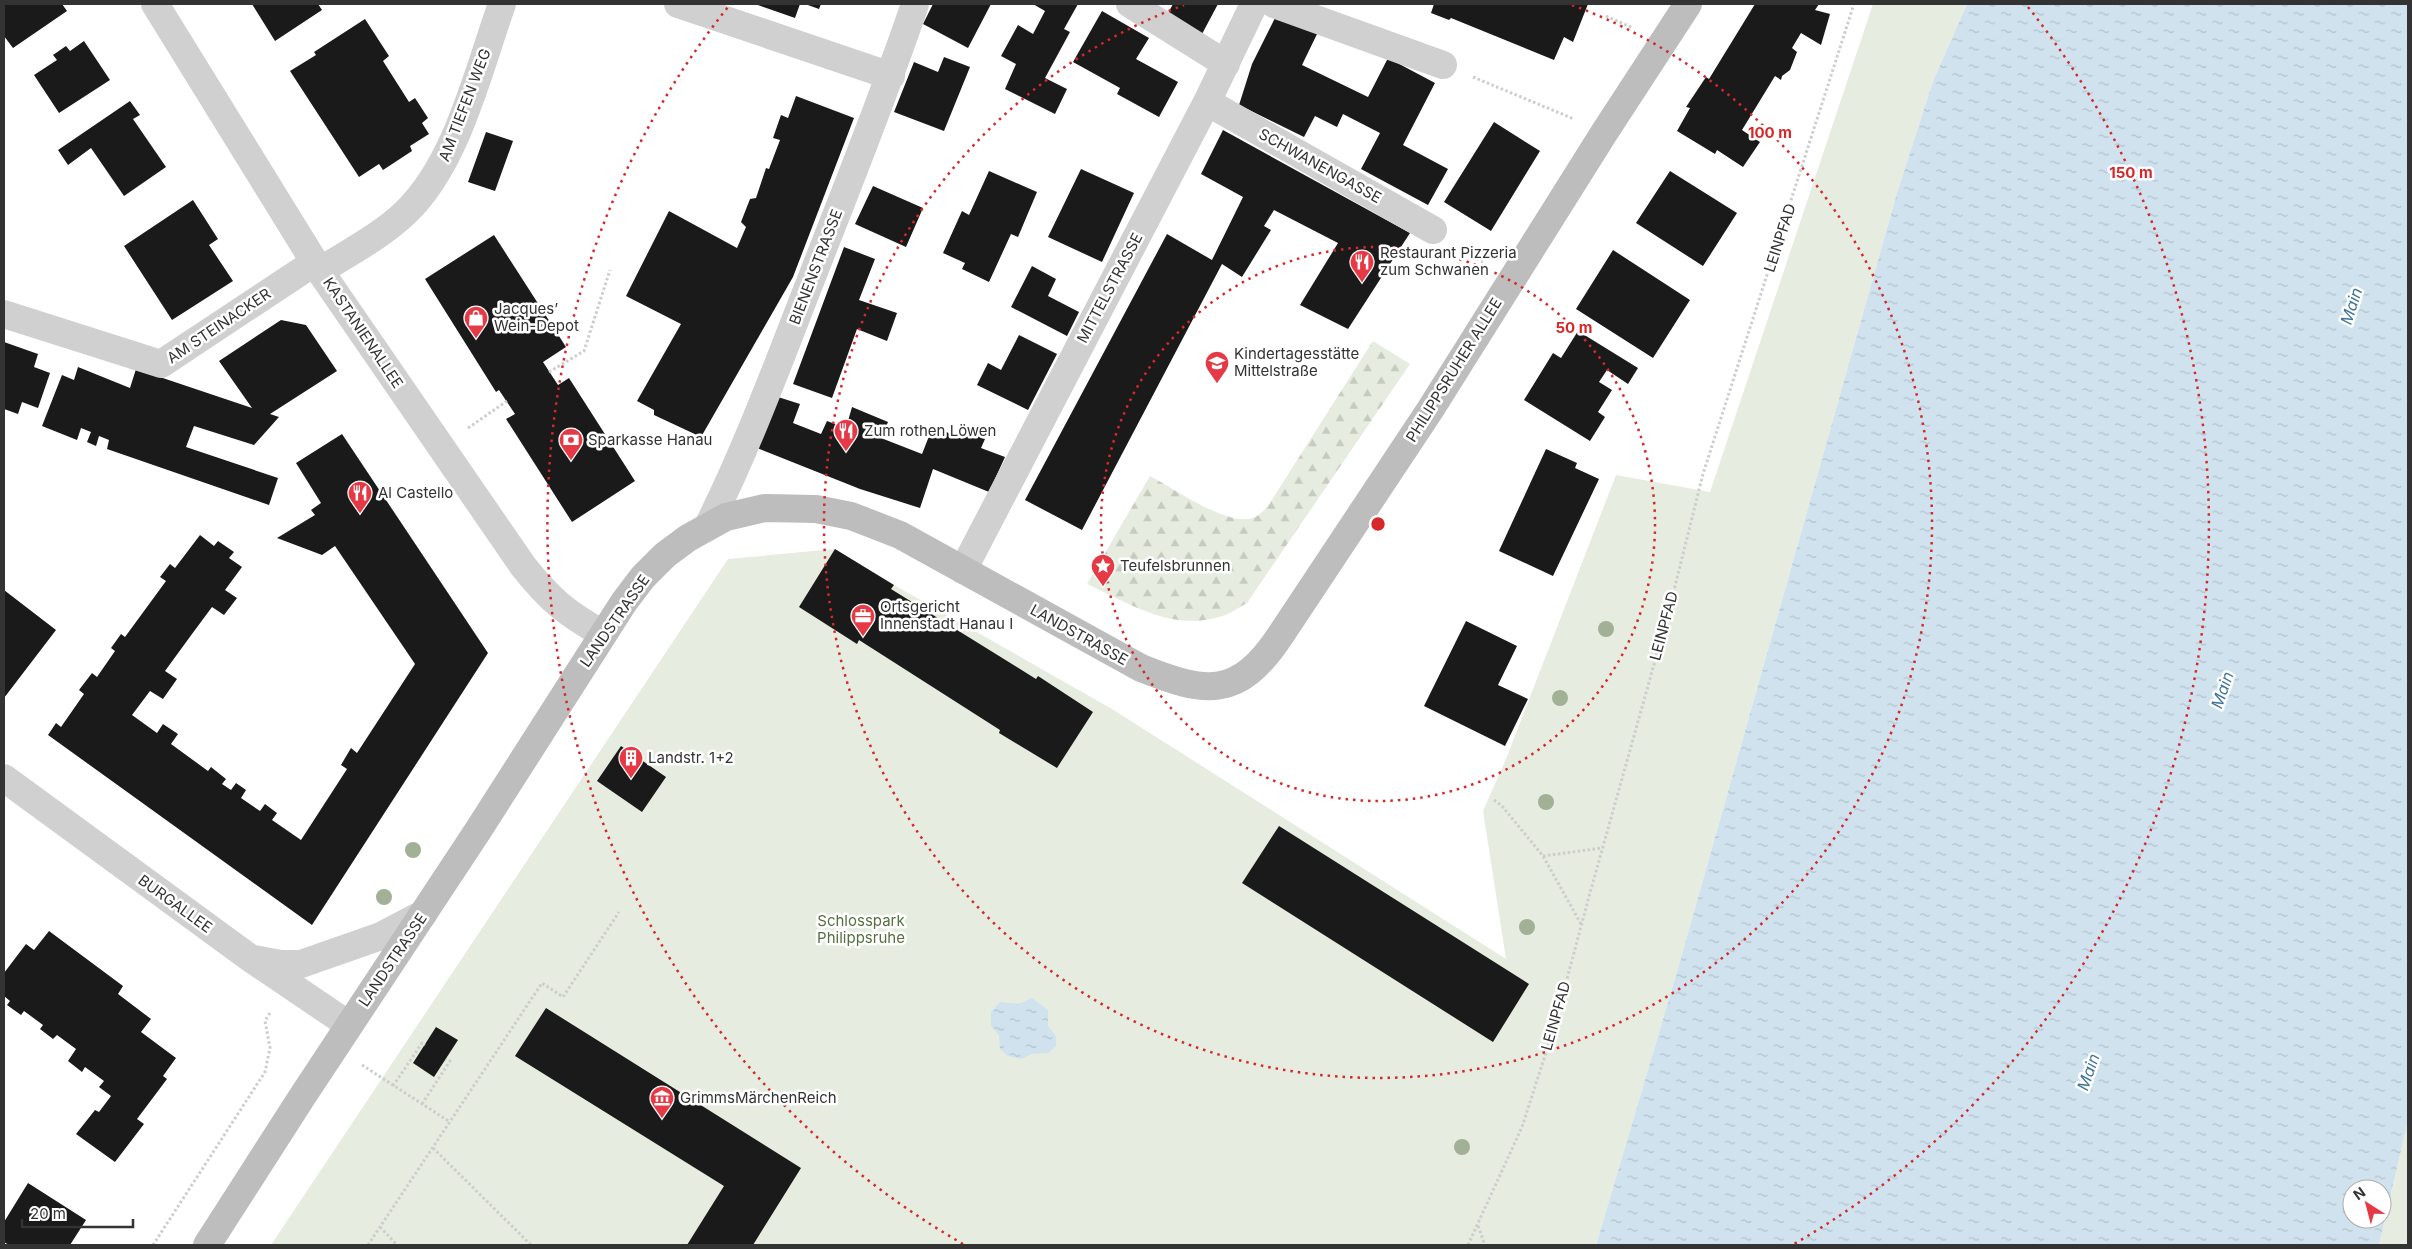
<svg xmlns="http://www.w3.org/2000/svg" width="2412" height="1249" font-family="Inter,sans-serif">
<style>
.green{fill:#e6ecdf}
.forest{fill:url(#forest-firs)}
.water{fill:url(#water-ripples);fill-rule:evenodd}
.building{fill:#1a1a1a}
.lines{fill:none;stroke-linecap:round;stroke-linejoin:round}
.path{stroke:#cdcdcd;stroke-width:3;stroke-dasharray:2.5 2.5;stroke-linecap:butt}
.minor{stroke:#d0d0d0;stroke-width:28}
.tertiary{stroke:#d0d0d0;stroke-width:28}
.secondary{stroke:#bdbdbd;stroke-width:28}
.tree{fill:#a2b095}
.ring{fill:none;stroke:#d62828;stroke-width:2.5;stroke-dasharray:2.5 5}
.labels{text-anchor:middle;stroke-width:5;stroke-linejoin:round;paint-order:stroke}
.street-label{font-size:15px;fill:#333;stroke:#fff}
.poi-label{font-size:15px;fill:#333;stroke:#fff;text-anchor:start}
.park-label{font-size:15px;fill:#56703f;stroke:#fff}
.water-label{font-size:16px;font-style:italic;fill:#3f7597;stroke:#fff}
.centre{fill:#d62828;stroke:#fff;stroke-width:2.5}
.ring-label{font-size:15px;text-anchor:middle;font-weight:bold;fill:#d62828;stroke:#fff;stroke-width:5;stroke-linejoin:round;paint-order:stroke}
</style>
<defs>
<pattern id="forest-firs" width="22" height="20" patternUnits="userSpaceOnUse" patternTransform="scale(1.25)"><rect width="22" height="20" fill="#e6ecdf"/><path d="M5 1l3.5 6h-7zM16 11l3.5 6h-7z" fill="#c6cbc0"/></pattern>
<pattern id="water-ripples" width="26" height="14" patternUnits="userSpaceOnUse" patternTransform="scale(1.25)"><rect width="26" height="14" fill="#cfe2ee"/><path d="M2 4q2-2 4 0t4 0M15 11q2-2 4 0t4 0" fill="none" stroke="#b2c2cd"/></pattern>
</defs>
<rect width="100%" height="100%" fill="#fff"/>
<path class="green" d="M1873,4H1967L1933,81L1897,193L1677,972L1596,1245H271L728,559L835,549L894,585L1112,709L1506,959L1483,811L1506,759L1616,475L1710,492Z
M2408,1121V1245H2379Z"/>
<path class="forest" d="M1373,341L1410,364L1247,603C1238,608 1229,615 1219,617C1170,631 1131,604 1087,584L1150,476C1173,488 1228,527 1253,518C1259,516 1264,510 1268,506Z"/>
<path class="water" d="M1967,4H2408V1121L2379,1245H1596L1677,972L1897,193L1933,81ZM2352,1189H2382V1219H2352Z
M1032,998L1048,1010V1026L1056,1036V1046L1048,1053L1032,1054L1021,1059L1008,1056L1000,1049L999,1035L991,1026V1012L1000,1002L1019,1004Z"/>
<path class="building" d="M4,4H62L67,11L13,48L4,36Z
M252,4H318L322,10L275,41Z
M755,4H800L795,18Z
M805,4H821L819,9Z
M933,4H991L968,48L923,24Z
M1033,4H1078L1064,29L1070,32L1045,78L1067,89L1055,114L1005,89L1016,64L1001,56L1018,25L1033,34L1045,11Z
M1173,4H1218L1202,34L1167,15Z
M1434,4H1588L1573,42L1564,37L1554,60L1451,18L1449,20L1431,13Z
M1755,4H1819L1815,10L1830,14L1821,45L1801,33L1792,48L1797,52L1790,70L1782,76L1781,80L1775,76L1742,130L1760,142L1743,167L1717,150L1715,154L1677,131L1690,108L1686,107L1706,77L1709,79Z
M1102,11L1149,38L1136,59L1178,82L1159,117L1117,94L1120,88L1073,62Z
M1278,12L1318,32L1302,65L1368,97L1388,58L1435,83L1403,145L1448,169L1428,205L1361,169L1380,133L1343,114L1337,127L1315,116L1304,137L1239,105L1252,64Z
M365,19L389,56L383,61L409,102L415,98L428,118L422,123L429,134L410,146L412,151L383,170L379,164L359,177L290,71L316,55L314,52Z
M84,41L110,80L59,113L34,75L57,60L53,55L66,46L70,51Z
M944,57L970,67L944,131L894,112L914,62L938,72Z
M796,96L854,118L793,277L701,437L654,415V410L637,401L681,324L626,296L669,211L737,248L746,227L741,222L750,199L756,198L766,168L769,169L780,140L773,138L781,115L788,118Z
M130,101L140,115L133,119L166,167L124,196L91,148L68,165L58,150Z
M1494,122L1540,151L1491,231L1444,202Z
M1223,130L1410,233L1348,329L1300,305L1338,243L1274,210L1264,226L1271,230L1242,277L1222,264L1082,530L1025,500L1167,234L1212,260L1243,197L1201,174Z
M486,132L513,141L495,191L468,182Z
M1081,169L1134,193L1102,262L1048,237Z
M989,171L1037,192L1018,237L1011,234L989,282L962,269L965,263L943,253L962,211L969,215Z
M1670,171L1737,213L1703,266L1636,223Z
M873,186L923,208L906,247L855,224Z
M193,200L218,239L209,245L233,281L172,320L124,246Z
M494,235L566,347L543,362L558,385L569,378L635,481L572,522L506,419L515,414L499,390L496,392L425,279Z
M844,247L875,259L859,300L897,313L887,341L857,329L832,398L793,384Z
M1613,250L1690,300L1653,358L1576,309Z
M1032,266L1056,279L1048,296L1079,312L1067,336L1011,307Z
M281,320L306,325L337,371L270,414L279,417L254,445L194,426L186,447L278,478L269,505L107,449L109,440L99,436L96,446L87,442L91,432L81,428L77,440L42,426L62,375L74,380L78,367L130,388L136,369L252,408L219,361Z
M1578,331L1638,368L1628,384L1607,370L1599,382L1612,390L1598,412L1605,417L1590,441L1524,400L1553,353L1561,358Z
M1019,335L1057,354L1028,410L977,385L988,363L1001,370Z
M4,342L38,354L34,367L50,373L38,408L22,402L18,414L4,409Z
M778,397L800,404L793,423L821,434L827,421L846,428L852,407L888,422L881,438L922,454L933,426L962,439L966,431L985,439L981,448L1005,457L989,492L933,469L920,508L860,489L757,448Z
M342,434L488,653L312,925L48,735L56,723L61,727L84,694L79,690L92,673L97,677L115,651L111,648L121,634L125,637L166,581L160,577L170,564L175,568L200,535L214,546L218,541L234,552L229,558L242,567L225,590L237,598L224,615L212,607L192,634L165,671L177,679L163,699L150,691L132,715L157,733L163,724L178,734L171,744L208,771L211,767L226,779L222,784L231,790L236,783L246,790L241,798L260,811L265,804L277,813L272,820L301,840L347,769L341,765L351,748L357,753L415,664L335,546L322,555L277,538L315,515L311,510L321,503L296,463Z
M1546,449L1577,463L1575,468L1599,479L1553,576L1499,551Z
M835,549L894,585L891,589L1036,679L1038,676L1093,712L1057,768L999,733L1000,730L859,640L857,644L799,607Z
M4,590L56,630L4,698Z
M1466,621L1517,646L1498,685L1528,699L1505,746L1424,706Z
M621,746L666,777L642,812L597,781Z
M1279,826L1529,984L1493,1042L1242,883Z
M49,931L123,986L118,994L151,1019L141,1032L176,1058L163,1076L167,1079L137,1119L144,1124L115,1162L76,1134L95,1110L99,1112L111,1096L99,1087L104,1081L85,1067L82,1072L68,1061L76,1049L57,1035L53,1039L40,1029L43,1025L24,1011L21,1015L7,1005L10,1001L4,996V973L26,944L34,950Z
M546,1008L801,1168L753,1245H687L724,1186L515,1056Z
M436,1027L458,1040L434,1077L413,1063Z
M28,1183L86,1220L70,1245H9L4,1242V1222Z"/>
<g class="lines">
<path class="path" d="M1606,16L1633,28
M1473,77L1574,119
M1460,248L1483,262
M549,372L584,351L610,270
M468,428L507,401
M1494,800L1502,806L1543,856L1581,924
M1543,856L1602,848
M362,1065L450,1122
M393,1086L422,1043L425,1045
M422,1104L450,1061L446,1059
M433,1148L531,1245
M1478,1226L1485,1245
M380,1227L397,1245
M153,1245L265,1072L270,1048L265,1021L271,1011
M368,1245L542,983L563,997L619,912
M1468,1245L1522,1127L1553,1031L1590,893L1667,618L1703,474L1854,4"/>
<path class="minor" d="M678,4L891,76
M1130,4L1226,64
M1274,4L1443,65
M1207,102L1433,230
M320,271C348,253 381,236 405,213C457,164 478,71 502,4
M4,314L161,364L315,262
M708,526C748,446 779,361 812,277C847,187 884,96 915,4
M963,570L1207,102L1254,4"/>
<path class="tertiary" d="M155,4L320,271L523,566C550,600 566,613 603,634
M4,778L250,958L349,1025
M254,959L281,964H301L381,936L423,914"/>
<path class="secondary" d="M207,1245L302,1097L479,829L624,602L643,577L665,555L688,538L726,517L765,508L816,509L851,516L900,535L1141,668C1206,694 1238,699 1280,636L1430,410L1604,133L1688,4"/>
</g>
<g class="tree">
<circle cx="1606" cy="629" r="8"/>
<circle cx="1560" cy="698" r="8"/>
<circle cx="1546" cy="802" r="8"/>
<circle cx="413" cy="850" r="8"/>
<circle cx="384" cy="897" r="8"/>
<circle cx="1527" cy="927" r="8"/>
<circle cx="1462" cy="1147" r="8"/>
</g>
<g class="ring">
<circle cx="1378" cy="524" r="277"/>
<path d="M1572 5A554 554 0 1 1 1184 5"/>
<path d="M963 1244A831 831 0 0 1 728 7M2028 7A831 831 0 0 1 1794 1244"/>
</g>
<defs>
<symbol id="restaurant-pin" viewBox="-11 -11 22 30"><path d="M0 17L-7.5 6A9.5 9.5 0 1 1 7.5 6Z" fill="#e63946" stroke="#fff"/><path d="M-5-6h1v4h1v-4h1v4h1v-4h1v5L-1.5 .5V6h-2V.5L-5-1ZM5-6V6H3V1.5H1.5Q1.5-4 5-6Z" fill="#fff"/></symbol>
<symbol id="shop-pin" viewBox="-11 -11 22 30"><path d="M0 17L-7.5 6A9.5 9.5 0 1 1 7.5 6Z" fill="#e63946" stroke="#fff"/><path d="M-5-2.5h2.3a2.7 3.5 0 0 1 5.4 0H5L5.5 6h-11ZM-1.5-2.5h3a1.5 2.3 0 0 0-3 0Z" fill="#fff"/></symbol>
<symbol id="school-pin" viewBox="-11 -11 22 30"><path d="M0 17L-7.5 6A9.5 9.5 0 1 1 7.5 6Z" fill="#e63946" stroke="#fff"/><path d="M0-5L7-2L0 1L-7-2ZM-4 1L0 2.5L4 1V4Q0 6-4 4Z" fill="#fff"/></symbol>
<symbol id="bank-pin" viewBox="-11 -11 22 30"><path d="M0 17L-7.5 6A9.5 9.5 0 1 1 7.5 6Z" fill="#e63946" stroke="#fff"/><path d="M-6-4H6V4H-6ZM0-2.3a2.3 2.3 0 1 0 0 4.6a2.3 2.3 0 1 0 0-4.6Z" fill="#fff"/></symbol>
<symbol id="sight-pin" viewBox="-11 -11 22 30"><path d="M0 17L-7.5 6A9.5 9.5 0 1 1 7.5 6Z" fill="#e63946" stroke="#fff"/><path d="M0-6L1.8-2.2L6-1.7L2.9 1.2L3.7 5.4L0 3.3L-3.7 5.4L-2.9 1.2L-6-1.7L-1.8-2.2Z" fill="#fff"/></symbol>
<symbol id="office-pin" viewBox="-11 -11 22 30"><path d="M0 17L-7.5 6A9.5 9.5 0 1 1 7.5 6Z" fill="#e63946" stroke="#fff"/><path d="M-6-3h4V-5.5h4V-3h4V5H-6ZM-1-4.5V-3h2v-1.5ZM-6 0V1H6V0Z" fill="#fff"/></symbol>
<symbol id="building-pin" viewBox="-11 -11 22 30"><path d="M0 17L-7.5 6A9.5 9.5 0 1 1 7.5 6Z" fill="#e63946" stroke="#fff"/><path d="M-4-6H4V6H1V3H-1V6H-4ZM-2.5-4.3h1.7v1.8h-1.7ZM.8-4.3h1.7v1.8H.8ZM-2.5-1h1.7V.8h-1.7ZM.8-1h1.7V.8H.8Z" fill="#fff"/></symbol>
<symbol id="museum-pin" viewBox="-11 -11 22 30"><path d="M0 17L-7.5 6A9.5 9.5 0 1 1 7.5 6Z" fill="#e63946" stroke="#fff"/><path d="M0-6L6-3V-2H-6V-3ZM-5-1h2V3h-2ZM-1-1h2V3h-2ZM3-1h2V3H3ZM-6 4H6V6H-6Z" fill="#fff"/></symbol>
</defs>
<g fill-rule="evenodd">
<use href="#restaurant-pin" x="1348" y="248" width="28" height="38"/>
<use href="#shop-pin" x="462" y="304" width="28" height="38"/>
<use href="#school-pin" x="1203" y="349" width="28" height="38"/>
<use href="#restaurant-pin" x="832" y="417" width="28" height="38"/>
<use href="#bank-pin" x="557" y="426" width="28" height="38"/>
<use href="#restaurant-pin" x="346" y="479" width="28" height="38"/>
<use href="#sight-pin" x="1089" y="552" width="28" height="38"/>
<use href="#office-pin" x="849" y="602" width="28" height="38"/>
<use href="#building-pin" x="617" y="744" width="28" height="38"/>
<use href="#museum-pin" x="648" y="1084" width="28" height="38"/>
</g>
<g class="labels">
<g class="street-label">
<text transform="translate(465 105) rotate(-69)" y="5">AM TIEFEN WEG</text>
<text transform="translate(1320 166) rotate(29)" y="5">SCHWANENGASSE</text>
<text transform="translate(1780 238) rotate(-72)" y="5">LEINPFAD</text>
<text transform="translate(816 267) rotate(-69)" y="5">BIENENSTRASSE</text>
<text transform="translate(1110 288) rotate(-62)" y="5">MITTELSTRASSE</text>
<text transform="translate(219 326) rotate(-34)" y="5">AM STEINACKER</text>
<text transform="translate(363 333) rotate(56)" y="5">KASTANIENALLEE</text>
<text transform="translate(1454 370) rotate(-58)" y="5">PHILIPPSRUHER ALLEE</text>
<text transform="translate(615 621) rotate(-55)" y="5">LANDSTRASSE</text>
<text transform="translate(1664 626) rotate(-75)" y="5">LEINPFAD</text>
<text transform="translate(1079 635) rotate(29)" y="5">LANDSTRASSE</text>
<text transform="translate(175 904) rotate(36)" y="5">BURGALLEE</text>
<text transform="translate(393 960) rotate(-56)" y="5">LANDSTRASSE</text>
<text transform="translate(1556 1016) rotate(-74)" y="5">LEINPFAD</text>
</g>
<g class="poi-label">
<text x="1380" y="258">Restaurant Pizzeria<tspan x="1380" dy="17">zum Schwanen</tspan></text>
<text x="494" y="314">Jacques’<tspan x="494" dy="17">Wein-Depot</tspan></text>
<text x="1234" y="359">Kindertagesstätte<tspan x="1234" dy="17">Mittelstraße</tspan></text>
<text x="864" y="436">Zum rothen Löwen</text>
<text x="588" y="445">Sparkasse Hanau</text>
<text x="378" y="498">Al Castello</text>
<text x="1120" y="571">Teufelsbrunnen</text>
<text x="880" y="612">Ortsgericht<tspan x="880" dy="17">Innenstadt Hanau I</tspan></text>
<text x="648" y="763">Landstr. 1+2</text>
<text x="680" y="1103">GrimmsMärchenReich</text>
</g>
<g class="park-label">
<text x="861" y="926">Schlosspark<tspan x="861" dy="17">Philippsruhe</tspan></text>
</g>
<g class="water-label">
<text transform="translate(2351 306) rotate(-72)" y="6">Main</text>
<text transform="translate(2222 690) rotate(-71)" y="6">Main</text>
<text transform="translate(2088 1072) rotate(-71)" y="6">Main</text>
</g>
</g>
<circle cx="1378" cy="524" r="8" class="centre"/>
<g class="ring-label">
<text x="1770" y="138">100 m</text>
<text x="2131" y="178">150 m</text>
<text x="1574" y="333">50 m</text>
</g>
<rect width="2412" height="1249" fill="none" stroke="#333333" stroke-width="10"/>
<g transform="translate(2367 1204) rotate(324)"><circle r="24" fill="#ffffff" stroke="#adadad"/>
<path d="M0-4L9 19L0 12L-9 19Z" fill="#e63946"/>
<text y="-8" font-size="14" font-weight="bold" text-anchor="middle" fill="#333333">N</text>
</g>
<path d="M22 1219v8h111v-8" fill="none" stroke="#333333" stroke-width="2.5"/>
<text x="30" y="1219" font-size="15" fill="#333333" stroke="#ffffff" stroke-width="4" paint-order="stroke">20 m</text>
</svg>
